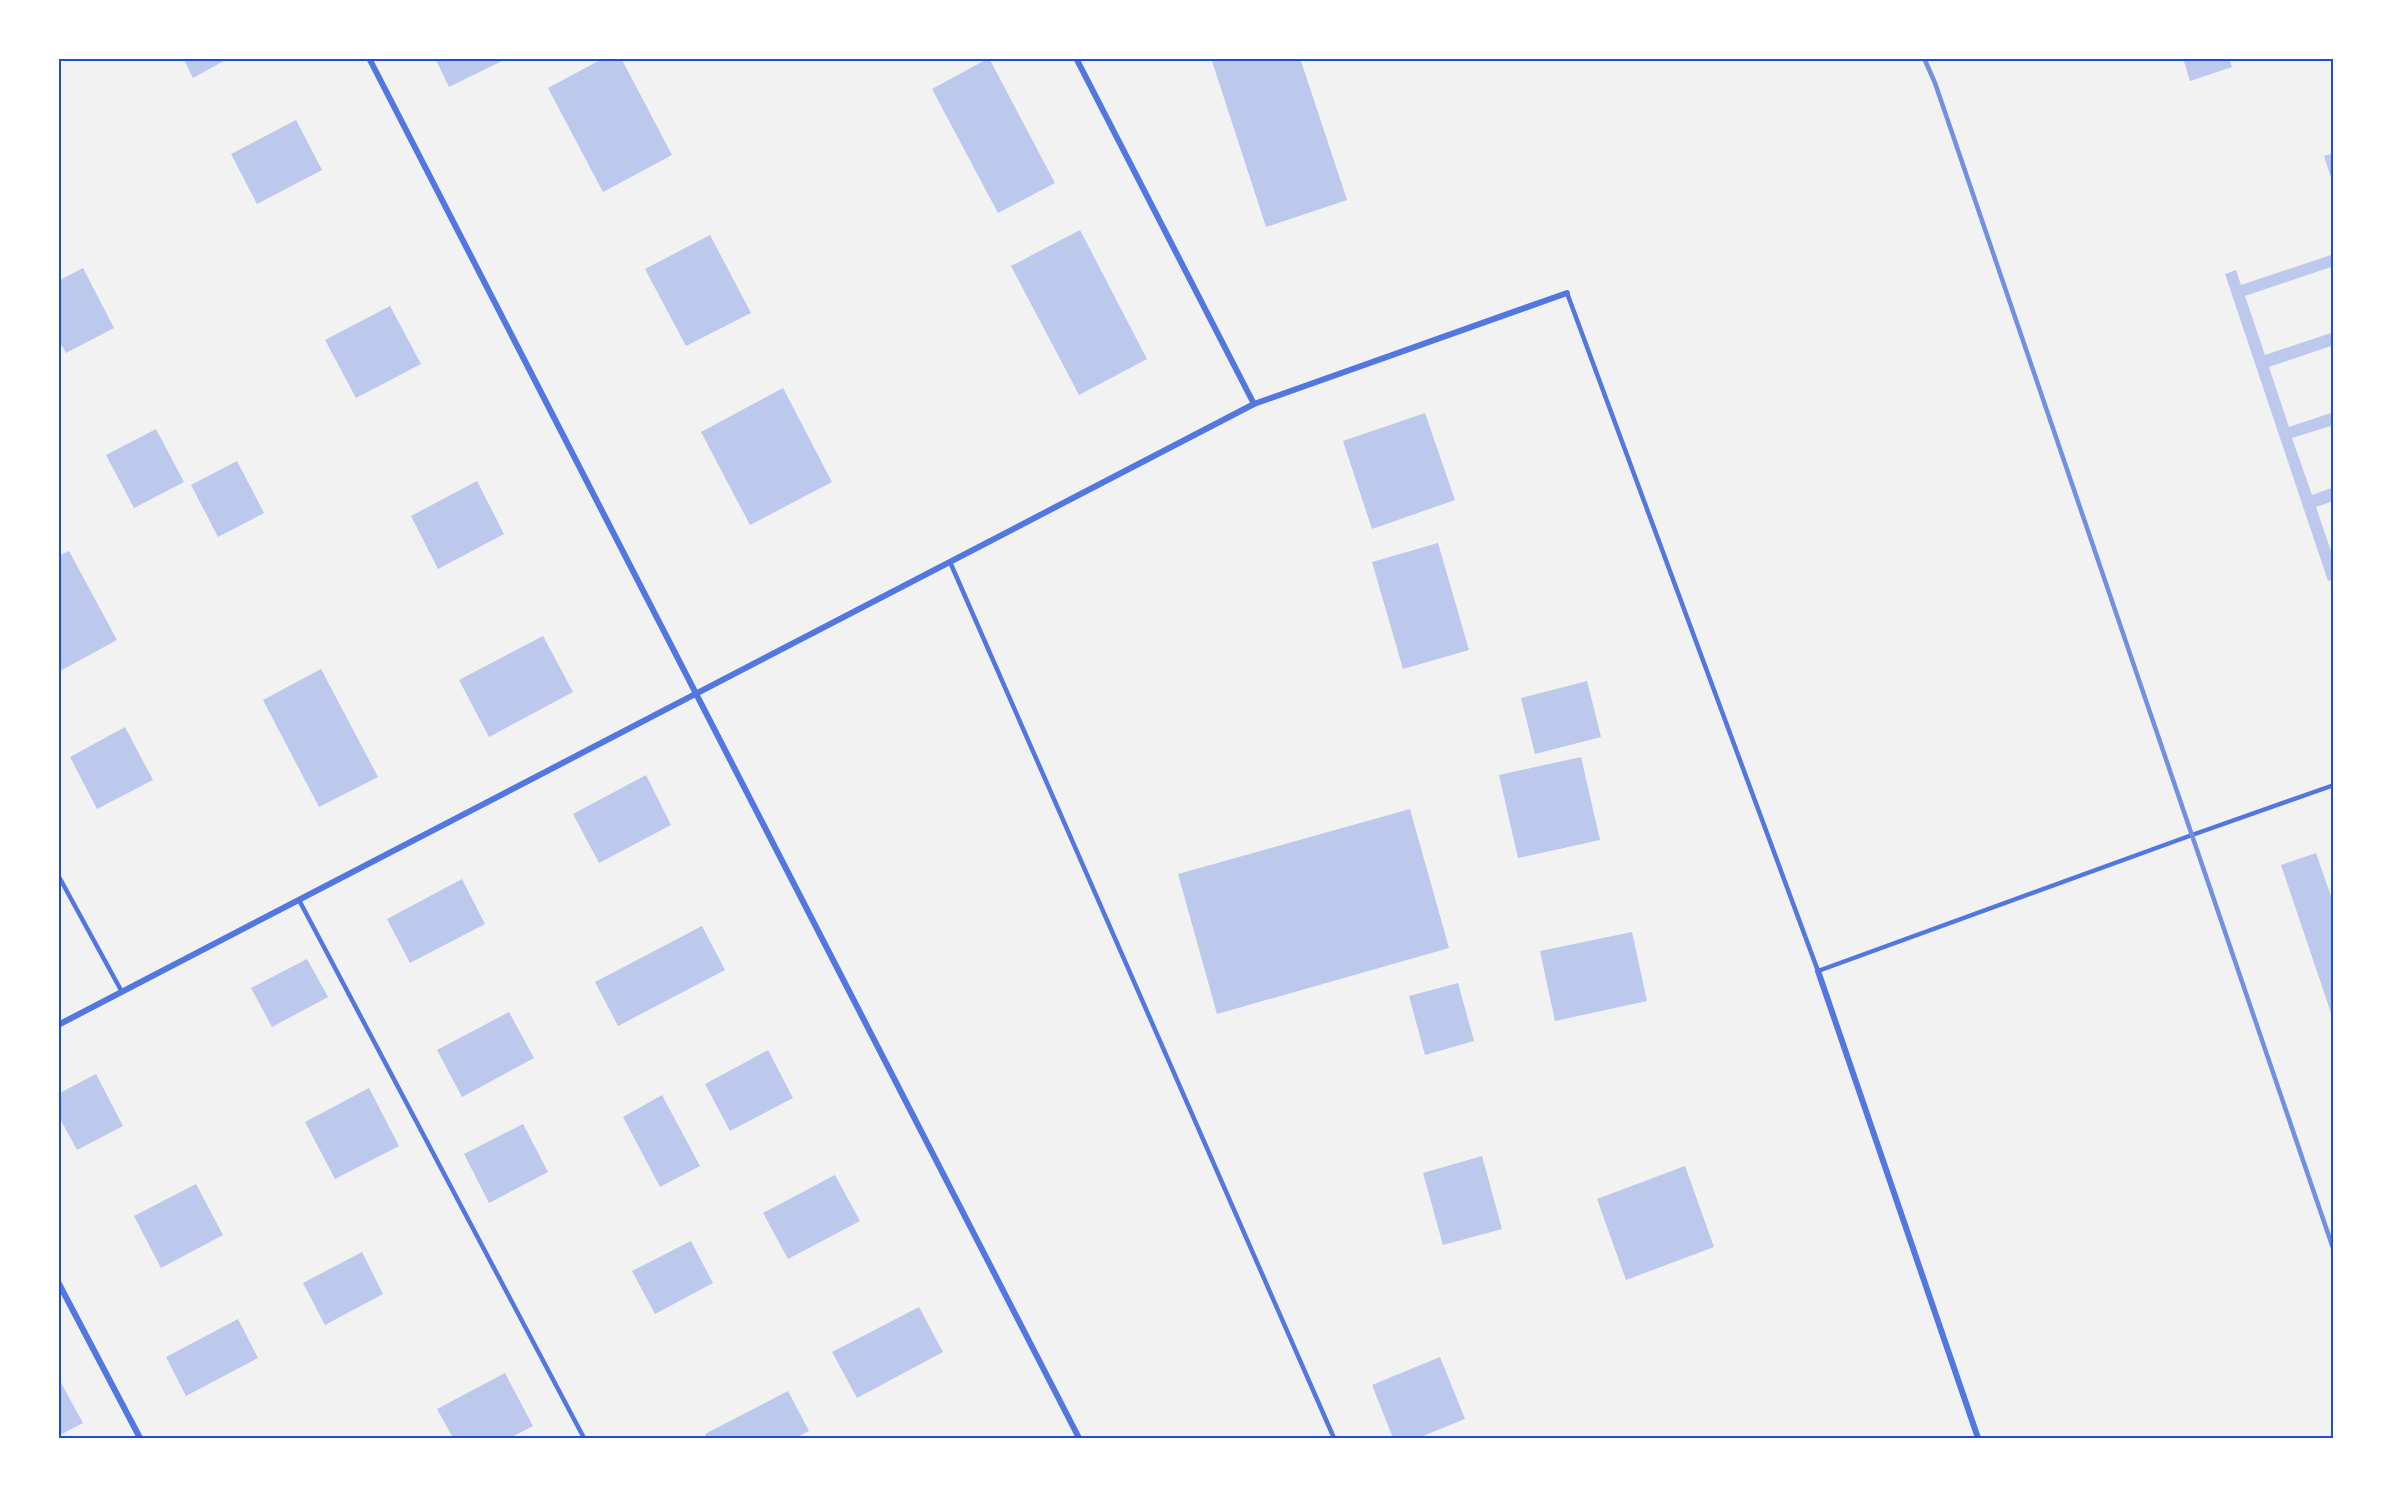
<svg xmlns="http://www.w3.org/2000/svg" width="2392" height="1497" font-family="Manrope,sans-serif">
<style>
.building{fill:#bdc9ec}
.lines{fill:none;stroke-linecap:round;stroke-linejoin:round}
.service{stroke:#5277de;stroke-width:4.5}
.minor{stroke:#5277de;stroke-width:6}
.rail{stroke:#7290e2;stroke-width:4.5}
.neatline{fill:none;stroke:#1d4ed8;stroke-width:2}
</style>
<rect width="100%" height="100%" fill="#f2f2f2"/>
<path class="building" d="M183,58H229L193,78Z
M435,58H508L449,87Z
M604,58H621L672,155L603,192L548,88Z
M989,58L1055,183L998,213L932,89Z
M1211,58H1300L1347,200L1266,227Z
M2183,58H2229L2232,67L2190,81Z
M296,120L322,170L257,204L231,154Z
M2334,153V184H2333L2324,156Z
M1080,230L1147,359L1079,395L1011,266Z
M710,235L751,313L686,346L645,269Z
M2334,254V266L2245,296L2265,355L2334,332V345L2269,367L2289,427L2334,412V425L2292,438L2312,495L2334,487V501L2316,507L2334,560V579L2328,581L2225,274L2236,270L2241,285Z
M83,268L114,328L66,353L58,339V281Z
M390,306L421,364L356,398L325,340Z
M783,388L832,482L750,525L701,432Z
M1425,413L1455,500L1372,529L1343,441Z
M156,429L184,482L134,508L106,455Z
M237,461L264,513L218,537L191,485Z
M477,481L504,534L438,569L411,516Z
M1438,543L1469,650L1403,669L1372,562Z
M69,551L117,640L60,671L58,556Z
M543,636L573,692L489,737L459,680Z
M321,669L378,777L319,807L263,700Z
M1587,681L1601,737L1535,754L1521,698Z
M125,727L153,780L97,809L70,757Z
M1581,757L1600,840L1518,858L1499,775Z
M646,775L671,825L599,863L573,814Z
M1410,809L1449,948L1217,1014L1178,874Z
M2316,853L2334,905L2333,1019L2281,865Z
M462,879L485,924L410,963L387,919Z
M702,926L725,970L618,1026L595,982Z
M1632,932L1647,1001L1555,1021L1540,951Z
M307,959L328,997L272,1027L251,988Z
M1458,983L1474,1041L1425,1055L1409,996Z
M509,1012L534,1058L462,1097L437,1050Z
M768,1050L793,1098L730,1131L705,1084Z
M96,1074L123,1126L77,1150L58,1115V1094Z
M369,1088L399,1146L335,1179L305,1122Z
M662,1095L700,1166L660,1187L623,1117Z
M523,1124L548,1172L489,1203L464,1154Z
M1482,1156L1502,1229L1443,1245L1423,1173Z
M1685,1166L1714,1247L1626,1280L1597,1199Z
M835,1175L860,1221L788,1259L763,1213Z
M196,1184L223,1235L161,1268L134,1216Z
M691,1241L713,1283L655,1314L632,1271Z
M362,1252L383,1294L325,1325L303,1283Z
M919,1307L943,1352L857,1398L832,1352Z
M238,1319L258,1358L186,1396L166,1357Z
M1440,1357L1465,1419L1418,1438H1393L1372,1385Z
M505,1373L533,1426L510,1438H453L437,1409Z
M60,1381L83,1423L58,1436V1382Z
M788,1391L809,1431L795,1438H707L705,1434Z"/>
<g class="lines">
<path class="service" d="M1567,293L1818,971L2192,835L2334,785
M950,562L1334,1438
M58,875L122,992
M299,900L584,1438"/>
<path class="minor" d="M369,58L1079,1438
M1076,58L1254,404
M1818,971L1978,1438
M58,1025L1254,404L1567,293
M58,1282L140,1438"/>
<path class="rail" d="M1924,58L1935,83L2334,1251"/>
</g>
<rect width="2392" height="1497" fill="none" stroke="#ffffff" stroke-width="120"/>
<rect x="60" y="60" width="2272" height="1377" class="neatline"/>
</svg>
